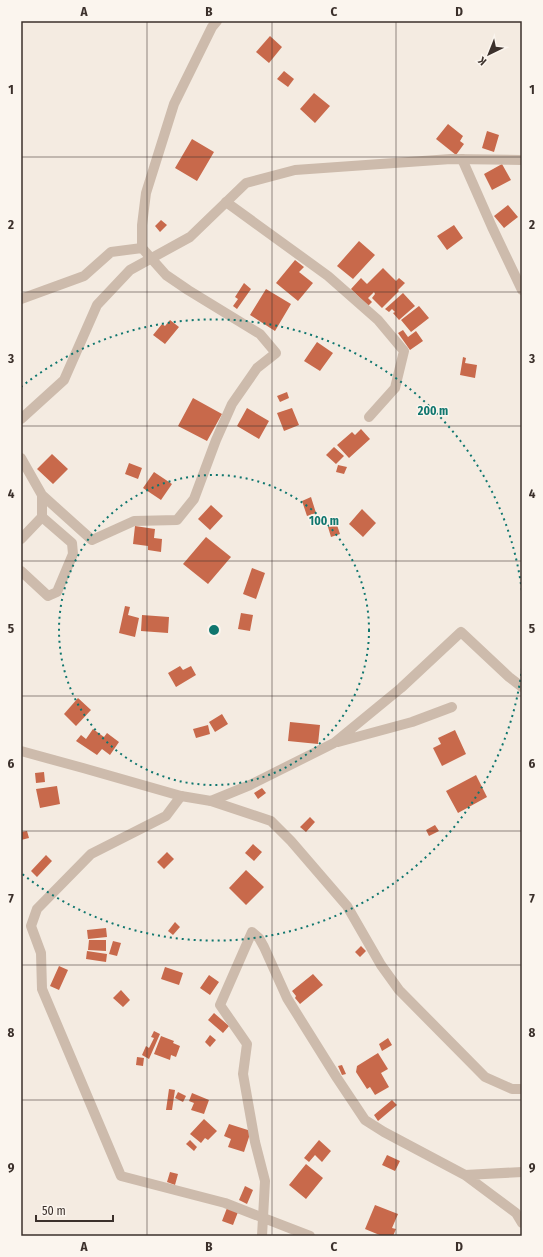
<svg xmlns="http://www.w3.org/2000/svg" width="543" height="1257" font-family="'Fira Sans Condensed',sans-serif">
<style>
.building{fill:#c8694b}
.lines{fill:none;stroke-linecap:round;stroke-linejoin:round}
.minor{stroke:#cdbbac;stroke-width:10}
.tertiary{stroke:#cdbbac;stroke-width:10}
.grid{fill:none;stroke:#3b302b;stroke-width:1;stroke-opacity:0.55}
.ring{fill:none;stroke:#0f766e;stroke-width:2;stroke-dasharray:2 4}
.centre{fill:#0f766e;stroke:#fbf5ee;stroke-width:2}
.ring-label{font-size:12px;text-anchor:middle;font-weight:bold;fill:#0f766e;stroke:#fbf5ee;stroke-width:3;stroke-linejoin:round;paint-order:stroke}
.neatline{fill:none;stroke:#3b302b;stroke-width:1.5}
.grid-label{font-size:13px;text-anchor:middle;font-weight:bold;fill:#3b302b}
</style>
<rect width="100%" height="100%" fill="#f4ebe1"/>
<path class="building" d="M270,36L282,47L269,63L256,52Z
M284,71L294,79L288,87L277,79Z
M314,93L330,106L315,123L300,109Z
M448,124L463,136L460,141L464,144L456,155L436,139Z
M487,131L499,135L494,152L482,148Z
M192,139L214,152L197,181L175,168Z
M502,164L511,180L492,190L484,174Z
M508,205L518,217L504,228L494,216Z
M161,220L167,225L160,232L155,226Z
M454,225L463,238L447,250L437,236Z
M359,241L375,255L353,279L337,266Z
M295,260L304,267L299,272L313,283L298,301L276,283Z
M383,268L396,281L399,278L405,283L398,290L399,291L382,308L372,298L375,294L374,292L368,298L372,302L368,306L351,289L361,278L367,284Z
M244,283L251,289L237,309L233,306L238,299L235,297Z
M266,289L291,304L275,331L250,315Z
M403,293L415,306L399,320L393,313L395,312L392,309L389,312L385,309Z
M419,306L429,318L411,332L401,320Z
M170,320L179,327L165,344L153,335L162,324L165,326Z
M403,330L408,337L416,331L423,341L410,350L398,333Z
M317,342L333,353L320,371L304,361Z
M463,357L466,358L465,363L477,365L475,378L460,375Z
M287,392L289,398L280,402L277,396Z
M193,398L222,414L207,441L178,426Z
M247,408L269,421L259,439L237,426Z
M292,408L299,425L284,431L277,413Z
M361,429L370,439L349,458L337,445L352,432L355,435Z
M334,447L344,456L336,464L326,455Z
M52,454L68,469L53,484L37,469Z
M129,463L142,468L138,479L125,474Z
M338,465L347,467L344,474L336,472Z
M154,472L172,484L161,500L143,488Z
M311,497L316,513L307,516L302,501Z
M211,505L223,516L210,530L198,519Z
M362,509L376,523L363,537L349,524Z
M337,525L340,534L331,537L328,527Z
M135,526L155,529L154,538L162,539L161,552L148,550V546L133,544Z
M206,537L231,557L208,584L183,564Z
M252,568L265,573L256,599L243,594Z
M125,606L130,607L128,615L139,618L135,637L119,633Z
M241,613L253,615L250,631L238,629Z
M142,615L169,617L168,633L141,631Z
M180,666L183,670L191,666L196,675L176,687L168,673Z
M78,698L91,710L76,726L64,714Z
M222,714L228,724L215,732L209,722Z
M290,722L320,725L318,744L288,741Z
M208,725L210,734L196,738L193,729Z
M93,729L104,737L107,733L119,742L110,755L102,749L97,755L76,741L81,735L86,739Z
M455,730L466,754L442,766L433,748L441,744L438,738Z
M44,772L45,782L36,783L35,773Z
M476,775L487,797L458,813L446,791Z
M57,786L60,804L40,808L36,789Z
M262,788L266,793L258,799L254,793Z
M310,817L315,822L306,832L300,827Z
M435,825L439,831L429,836L426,830Z
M27,831L29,838L21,840V832Z
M253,844L262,852L254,861L245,853Z
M167,852L174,859L164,869L157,862Z
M46,855L52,861L37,877L31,871Z
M246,870L264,887L246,905L229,888Z
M175,922L180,927L173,935L168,931Z
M106,928L107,937L88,939L87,930Z
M89,940H106V951L88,950Z
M113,941L121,943L117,956L109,954Z
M361,946L366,951L360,957L355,952Z
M87,951L107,954L106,962L86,959Z
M59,966L68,970L59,990L50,986Z
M165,967L183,973L179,985L161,979Z
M313,974L323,985L300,1004L295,998L296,996L292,991Z
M209,975L219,982L210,995L200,988Z
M121,990L130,1000L123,1007L113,998Z
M214,1013L229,1026L223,1033L208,1020Z
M154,1031L160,1034L149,1059L142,1055L146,1046L149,1048L154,1038L151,1037Z
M210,1035L216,1040L210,1047L205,1042Z
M161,1036L174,1041L173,1043L180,1046L176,1057L171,1055L170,1060L154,1054Z
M388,1038L392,1045L382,1051L379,1044Z
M378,1053L388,1069L381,1073L389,1087L375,1095L370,1087L367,1089L356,1072L357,1066Z
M137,1057L144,1058L143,1066L136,1065Z
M342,1065L346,1074L342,1075L338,1066Z
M169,1089L175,1090L172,1110H166Z
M178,1092L186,1096L183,1102L175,1098Z
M192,1093L209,1100L204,1114L191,1110L194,1103L189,1101Z
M392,1100L397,1105L378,1121L374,1115Z
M204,1119L217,1131L208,1140L205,1138L201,1143L190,1134Z
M229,1124L251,1131L244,1152L228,1147L231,1139L224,1136Z
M190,1140L197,1147L194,1151L186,1144Z
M319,1140L331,1151L322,1162L315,1155L309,1162L304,1158Z
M387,1155L400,1161L395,1171L382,1165Z
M306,1164L323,1178L306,1199L289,1185Z
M170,1172L178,1174L175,1185L167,1182Z
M245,1186L253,1190L247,1204L239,1200Z
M375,1205L398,1214L392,1228L396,1229L393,1236H382L365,1229Z
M227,1208L238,1212L233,1225L222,1221Z"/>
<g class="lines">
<path class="minor" d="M462,159L492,227L522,290
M226,202L328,276L378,320L404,351L395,388L369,417
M21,299L84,276L111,252L142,248L166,275L188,290L260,334L276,353L257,368L232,404L216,440L194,499L177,520L134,521L92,540L42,495L21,458
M21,539L42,517V495
M21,571L48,596L57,592L73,554L72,543L42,517
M338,742L412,722L452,707
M181,796L166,816L91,854L37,909L31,926L41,953L42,989L121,1176L225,1203L310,1236
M211,801L250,785L334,743L401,688L461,632L509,677L522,687
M465,1175L516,1213L522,1223
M262,1236L265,1181L255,1142L243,1074L247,1044L220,1005L252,932L259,938L264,947L287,998L337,1078L365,1120L384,1132L465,1175L522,1172"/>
<path class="tertiary" d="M142,248V225L146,193L174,104L212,27L217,21
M21,419L64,380L97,305L130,270L190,237L246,183L295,170L451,159L522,160
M21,751L83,768L181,796L211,801L271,821L291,841L347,906L381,965L399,990L485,1077L512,1089H522"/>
</g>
<path class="grid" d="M147,21V1236M272,21V1236M396,21V1236M21,157H522M21,292H522M21,426H522M21,561H522M21,696H522M21,831H522M21,965H522M21,1100H522"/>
<g class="ring">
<circle cx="214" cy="630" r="155"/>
<path d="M522 668A310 310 0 0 1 21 873M21 387A310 310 0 0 1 522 592"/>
</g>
<circle cx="214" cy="630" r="6" class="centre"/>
<g class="ring-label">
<text x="433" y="415">200 m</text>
<text x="324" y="525">100 m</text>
</g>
<rect width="543" height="1257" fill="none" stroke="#fbf5ee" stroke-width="44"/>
<g transform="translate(489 54) rotate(223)" stroke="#fbf5ee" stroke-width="3" paint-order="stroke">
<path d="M0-3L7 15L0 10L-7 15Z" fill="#3b302b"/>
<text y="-6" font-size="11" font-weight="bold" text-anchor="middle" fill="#3b302b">K</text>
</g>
<path d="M36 1215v6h77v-6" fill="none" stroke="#3b302b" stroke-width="2"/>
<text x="42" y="1215" font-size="12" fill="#3b302b" stroke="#fbf5ee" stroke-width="3" paint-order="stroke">50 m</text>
<rect x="22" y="22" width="499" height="1213" class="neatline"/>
<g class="grid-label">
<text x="84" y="16">A</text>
<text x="209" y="16">B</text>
<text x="334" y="16">C</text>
<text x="459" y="16">D</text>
<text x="11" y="94">1</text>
<text x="532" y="94">1</text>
<text x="11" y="229">2</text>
<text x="532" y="229">2</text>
<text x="11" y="363">3</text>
<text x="532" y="363">3</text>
<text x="11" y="498">4</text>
<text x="532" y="498">4</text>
<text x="11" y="633">5</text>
<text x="532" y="633">5</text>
<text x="11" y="768">6</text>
<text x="532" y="768">6</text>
<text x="11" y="903">7</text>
<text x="532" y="903">7</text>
<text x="11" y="1037">8</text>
<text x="532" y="1037">8</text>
<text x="11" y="1172">9</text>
<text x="532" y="1172">9</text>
<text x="84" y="1251">A</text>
<text x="209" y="1251">B</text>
<text x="334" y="1251">C</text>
<text x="459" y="1251">D</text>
</g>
</svg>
